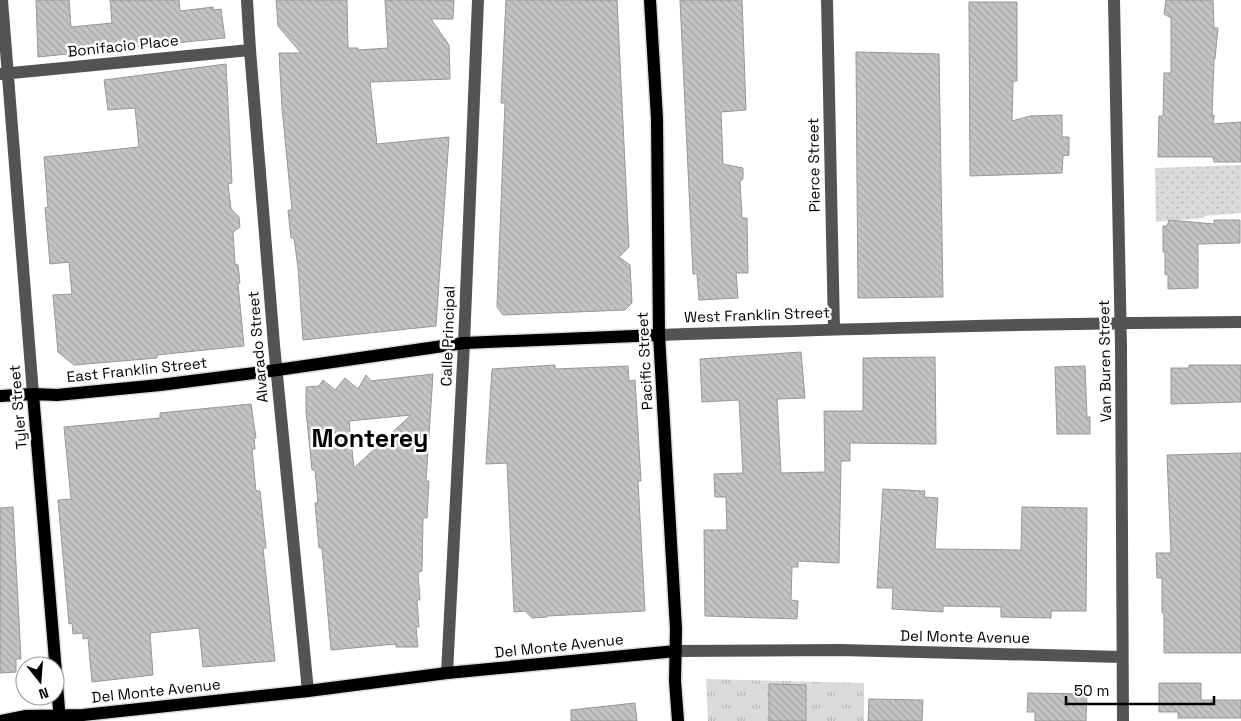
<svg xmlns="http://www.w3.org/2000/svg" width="1241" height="721" font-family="'Space Grotesk',sans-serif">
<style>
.grass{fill:url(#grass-dots)}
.park{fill:url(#park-tufts)}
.building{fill:url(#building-back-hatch);stroke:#979797;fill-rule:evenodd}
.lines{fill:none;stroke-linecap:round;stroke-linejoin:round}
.major-casing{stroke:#dbdbdb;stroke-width:15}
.minor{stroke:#535353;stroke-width:12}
.major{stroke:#000;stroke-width:12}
.labels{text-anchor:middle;stroke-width:5;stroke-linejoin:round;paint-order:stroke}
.street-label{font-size:15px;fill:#000;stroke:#fff}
.town-label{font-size:25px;font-weight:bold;fill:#000;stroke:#fff}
</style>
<defs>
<pattern id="grass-dots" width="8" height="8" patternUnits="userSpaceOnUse" patternTransform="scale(1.25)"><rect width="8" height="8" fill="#dadada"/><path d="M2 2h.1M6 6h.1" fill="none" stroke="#b9b9b9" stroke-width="1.8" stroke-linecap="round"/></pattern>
<pattern id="park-tufts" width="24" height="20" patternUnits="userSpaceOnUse" patternTransform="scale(1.25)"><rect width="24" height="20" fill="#dadada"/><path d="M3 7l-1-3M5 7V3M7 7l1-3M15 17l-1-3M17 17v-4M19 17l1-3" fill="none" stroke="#b9b9b9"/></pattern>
<pattern id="building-back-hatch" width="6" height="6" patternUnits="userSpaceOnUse" patternTransform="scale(1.25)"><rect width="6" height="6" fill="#c3c3c3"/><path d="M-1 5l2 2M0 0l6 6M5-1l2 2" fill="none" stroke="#a6a6a6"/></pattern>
</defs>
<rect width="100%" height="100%" fill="#fff"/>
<path class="grass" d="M1241,165V213L1205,216L1204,218L1156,222L1155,168Z"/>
<path class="park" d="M706,679L864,683V721H708Z"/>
<path class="building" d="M36,0H69L71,27L112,23L110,0H179L180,11L213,7V10L221,9L225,38L38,57Z
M276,0H347L348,48H358V50L388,48L385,0H454L453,19H431L449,45L450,79L370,82L377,144L449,137L436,326L303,340L298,267L294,238H291L288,210H292L282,108L279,53H301L278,26Z
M506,0H617L629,247L619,257L630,265L632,303L625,310L503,315L497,307L505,103H501Z
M680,0H742L746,110L721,112L723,164L743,168V179L740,181L742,218H747L748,273H736L738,298L699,300L697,274H693Z
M1166,0H1213L1214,28H1218L1215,59H1214L1212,116L1214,115L1213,124L1241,122V162H1214L1213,157H1158L1159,116H1163L1164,73H1171V18L1164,14Z
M969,2H1017V81H1013L1012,121L1030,116L1062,115V137H1069V155L1063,156L1062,173L970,176Z
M856,52L939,54L943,297L858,298Z
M226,64L232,183L228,184L231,209L239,217L240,227L233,232L235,264L238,265L240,283L238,284L244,346L157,355V358L74,365L58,352L53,295L72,294L69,262L50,264L45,208L48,207L44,157L139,147L135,108L108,110L104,80Z
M1169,220L1214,224V220H1240V243L1198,244V288L1168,289V275L1165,274V252H1163V226H1167Z
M801,352L805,398L777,399L781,473L825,472L824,411H863V358L935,357L936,444L850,443V461H841L839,563L798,561V567H792L791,600L798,601L797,619L705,616L704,530H727L726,497H715L714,474L743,473L739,400L702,402L700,359Z
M555,365V369L628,366L629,381L635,380L641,481H638L645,611L547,616V617L532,618L525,611L514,612L507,463L486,464L492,369Z
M1189,365H1241V402L1171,404V368H1189Z
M1085,366L1087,417H1090V434H1057L1055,367Z
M433,374L426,481H429L427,518H423L422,571L418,572L420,600H417L419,627H416L418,647H396V644L331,650L322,548H319L315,503H318L315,470H312L306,411V387L319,386L323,380L335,390L345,378L358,389L366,375L371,381ZM411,415L354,468L349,421Z
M251,404L256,438H254L255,449H252L256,491H260L266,548H263L275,661L203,667L199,628L150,633L153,675L92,682L88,638L83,639V633L73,634L72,623L69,624L58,500L71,499L64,427L160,418V413Z
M1241,453V653H1164V613H1162V578H1157L1156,553H1171L1167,455Z
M883,489L925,491L924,497L938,498L935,549L1021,550L1022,507L1087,508L1086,611H1051V618L1001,617V607L943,606V612L892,609L893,588H877Z
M13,507L21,659H16V672L0,673V508Z
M1159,683H1201V700H1241V718H1178V712H1159Z
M769,684L806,685V721H769Z
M1028,693L1087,694L1086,721H1035V712H1027Z
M869,699L923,700L922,721H868Z
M635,703L637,721H571V710Z"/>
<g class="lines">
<defs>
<path id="major" d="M650,0L657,119L659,335L676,629L675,681L678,721
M33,394L60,721
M0,396L33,394L57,395L160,385L277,370L464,343L659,335
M1,721L26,716L83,715L308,691L447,673L676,651"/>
</defs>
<use href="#major" class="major-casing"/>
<path class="minor" d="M2,0L33,394
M247,0L250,50L274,345L308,691
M827,0L834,329
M1114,0L1121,347L1123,721
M1,74L250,50
M659,335C853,329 1047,323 1241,322
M676,651L840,650L1122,657
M447,673L464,343L478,0"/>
<use href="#major" class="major"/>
</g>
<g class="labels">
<g class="street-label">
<text transform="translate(123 46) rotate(-6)" y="5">Bonifacio Place</text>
<text transform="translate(814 165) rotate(-91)" y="5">Pierce Street</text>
<text transform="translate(757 315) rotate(-2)" y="5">West Franklin Street</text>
<text transform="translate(448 336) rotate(-88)" y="5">Calle Principal</text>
<text transform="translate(258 347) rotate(-95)" y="5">Alvarado Street</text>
<text transform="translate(645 361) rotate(-93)" y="5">Pacific Street</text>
<text transform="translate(1105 361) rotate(-91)" y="5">Van Buren Street</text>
<text transform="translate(137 370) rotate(-6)" y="5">East Franklin Street</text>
<text transform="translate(18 407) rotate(-95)" y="5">Tyler Street</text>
<text transform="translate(965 637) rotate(1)" y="5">Del Monte Avenue</text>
<text transform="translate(559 646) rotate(-6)" y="5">Del Monte Avenue</text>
<text transform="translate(156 691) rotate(-6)" y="5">Del Monte Avenue</text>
</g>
<g class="town-label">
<text x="370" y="447">Monterey</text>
</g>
</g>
<g transform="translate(40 681) rotate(163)"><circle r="24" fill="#ffffff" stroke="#999999"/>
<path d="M0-4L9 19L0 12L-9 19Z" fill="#000000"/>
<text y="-8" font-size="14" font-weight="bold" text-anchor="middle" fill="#000000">N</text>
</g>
<path d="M1066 696v8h148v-8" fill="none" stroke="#000000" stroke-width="2.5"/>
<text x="1074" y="696" font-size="15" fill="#000000" stroke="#ffffff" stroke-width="4" paint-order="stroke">50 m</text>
</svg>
